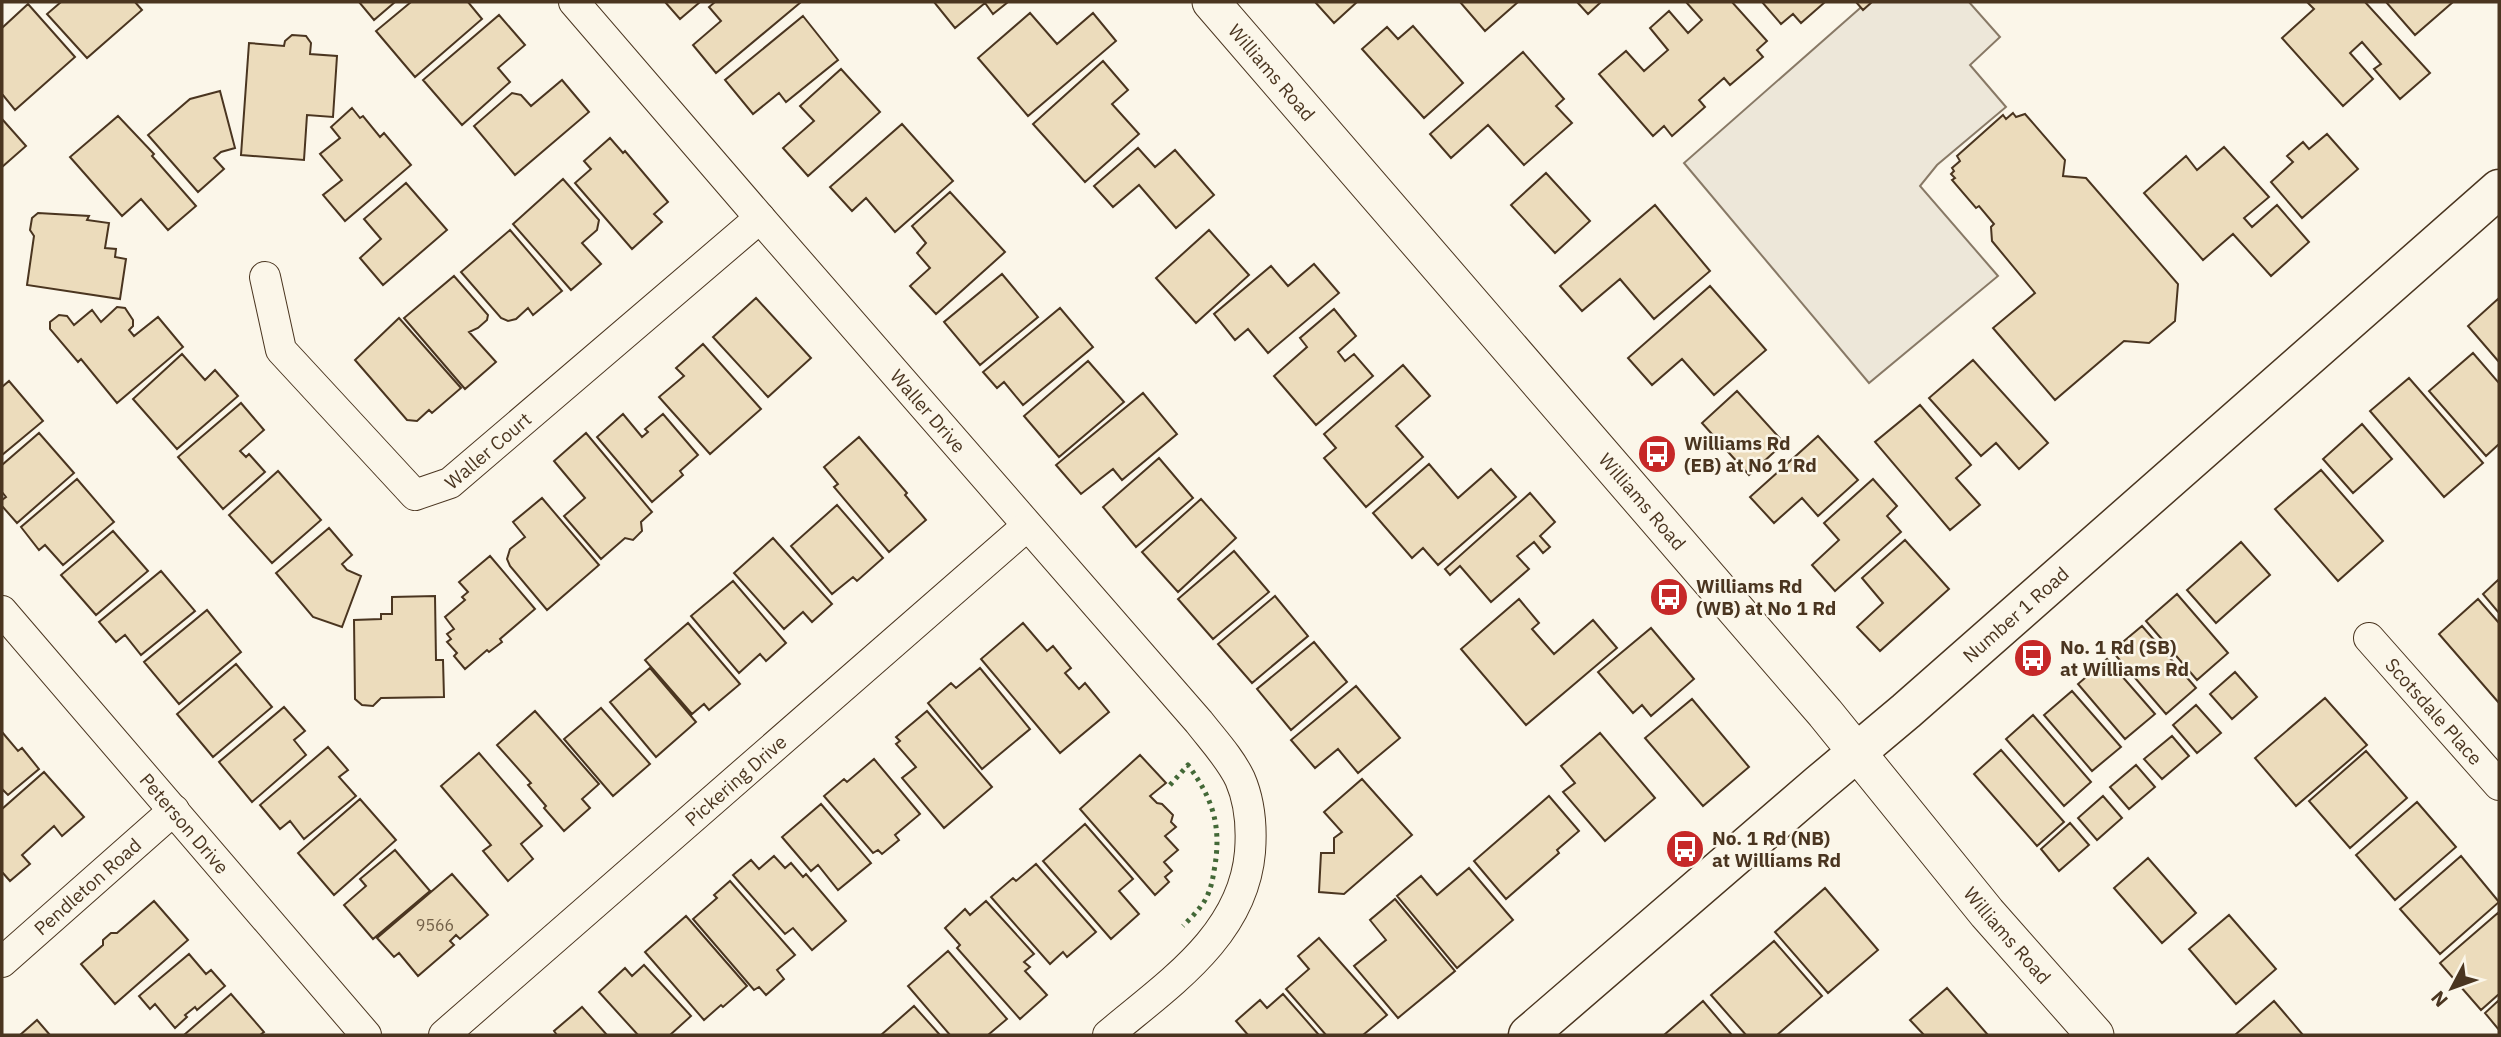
<svg xmlns="http://www.w3.org/2000/svg" width="2501" height="1037" font-family="'IBM Plex Sans',sans-serif">
<style>
.parking{fill:#ede7d9;stroke:#887966;stroke-width:2}
.building{fill:#ecdcbc;stroke:#4a3520;stroke-width:2}
.lines{fill:none;stroke-linecap:round;stroke-linejoin:round}
.minor-casing{stroke:#4a3520;stroke-width:32}
.tertiary-casing{stroke:#4a3520;stroke-width:39}
.secondary-casing{stroke:#4a3520;stroke-width:41}
.minor{stroke:#fbf6e9;stroke-width:30}
.tertiary{stroke:#fbf6e9;stroke-width:37}
.secondary{stroke:#fbf6e9;stroke-width:38}
.hedge{stroke:#436837;stroke-width:5;stroke-dasharray:3.5 5;stroke-linecap:butt}
.labels{text-anchor:middle;stroke-width:5;stroke-linejoin:round;paint-order:stroke}
.number-label{font-size:16px;fill:#725f47}
.street-label{font-size:19px;fill:#4a3520;stroke:#fbf6e9}
.poi-label{font-size:19px;font-weight:bold;fill:#4a3520;stroke:#fbf6e9;text-anchor:start}
</style>
<rect width="100%" height="100%" fill="#fbf6e9"/>
<path class="parking" d="M1867,2H1969L2000,37L1970,65L2006,107L1937,165L1920,186L1998,276L1869,383L1684,163Z"/>
<path class="building" d="M61,2H135L142,10L87,58L47,14Z
M359,2H395L374,20Z
M411,2H468L482,19L415,77L376,31Z
M665,2H700L680,19Z
M715,2H801L716,73L693,45L721,21L709,7Z
M934,2H1008L993,14L985,3L955,28Z
M1315,2H1357L1334,23Z
M1460,2H1518L1485,31Z
M1577,2H1601L1588,14Z
M1686,2H1732L1767,41L1757,50L1763,57L1730,85L1724,78L1699,100L1705,107L1672,136L1664,126L1653,136L1599,74L1626,51L1644,71L1668,50L1650,28L1669,11L1688,33L1702,20Z
M1762,2H1825L1801,23L1793,14L1781,24Z
M1856,2H1872L1863,10Z
M2307,2H2365L2430,73L2400,99L2374,69L2381,64L2362,42L2350,53L2373,79L2343,106L2282,38L2314,9Z
M2386,2H2453L2415,35Z
M28,4L75,57L15,110L2,94V28Z
M1030,13L1057,44L1093,13L1116,41L1028,116L978,58Z
M499,15L525,45L498,68L510,82L462,125L423,80Z
M803,16L838,60L786,102L779,93L753,114L725,80Z
M1413,26L1463,83L1424,118L1362,49L1387,27L1398,39Z
M292,35L306,36L311,43L310,54L337,56L333,117L307,115L304,160L241,155L249,43L284,46L285,41Z
M1523,52L1564,99L1556,106L1572,123L1524,165L1488,125L1451,158L1430,134Z
M1103,61L1128,90L1112,104L1139,134L1085,182L1033,124Z
M841,69L880,112L808,176L783,148L814,121L800,106Z
M562,80L589,112L515,175L474,126L512,93L521,95L531,106Z
M220,91L235,148L221,152L214,158L224,169L198,192L148,135L190,99Z
M352,108L360,118L363,116L380,137L384,133L411,165L345,221L323,195L342,180L320,154L340,138L331,127Z
M2013,113L2016,117L2025,114L2065,160L2063,176L2086,178L2178,284L2175,321L2149,343L2124,341L2055,400L1993,328L2035,293L1992,241L1991,227L1994,224L1979,206L1976,208L1952,180L1955,178L1951,174L1954,171L1952,168L1960,161L1957,156L2003,115L2006,119Z
M118,116L154,154L152,156L196,206L168,230L141,199L122,216L70,157Z
M2,119L26,146L2,167Z
M902,124L953,181L895,232L866,198L852,211L830,187Z
M2327,134L2358,169L2302,218L2271,182L2293,162L2287,156L2303,142L2309,149Z
M610,138L623,153L625,151L668,202L654,214L662,222L632,249L575,183L591,169L584,161Z
M2224,147L2269,197L2244,218L2252,227L2277,205L2309,242L2271,276L2233,234L2203,260L2144,193L2186,156L2197,170Z
M1138,148L1155,167L1175,150L1214,195L1176,228L1139,185L1113,207L1094,186Z
M1546,173L1590,221L1555,253L1511,205Z
M563,179L599,220L597,230L582,243L601,264L571,290L513,224Z
M406,183L447,230L383,285L360,258L381,239L364,219Z
M950,192L1005,252L936,314L910,286L930,268L917,253L926,243L912,226Z
M1655,205L1710,271L1654,319L1620,279L1582,311L1560,286Z
M38,213L89,216L87,220L109,223L105,248L116,249L115,257L126,259L120,299L27,285L34,236L30,230L32,218Z
M510,230L562,291L533,315L528,308L516,319L508,321L501,318L461,272Z
M1209,230L1249,275L1196,323L1156,278Z
M1314,264L1339,293L1268,353L1248,329L1235,340L1214,314L1271,266L1288,286Z
M1002,274L1038,317L980,365L944,322Z
M454,276L488,315L487,320L478,328L469,332L496,362L465,389L404,318Z
M1710,286L1766,350L1714,395L1682,359L1652,385L1628,358Z
M756,298L811,358L768,397L713,337Z
M2499,298V362L2468,326Z
M117,307L125,308L133,320V326L129,330L134,336L158,317L183,347L117,403L81,359L78,362L50,329V322L59,315L67,316L74,325L92,310L101,322Z
M1060,308L1093,347L1023,405L1004,382L997,388L983,372Z
M1334,309L1356,336L1338,352L1345,361L1354,354L1373,376L1316,425L1274,376L1307,347L1300,338Z
M399,318L461,388L432,413L429,410L417,421L407,420L355,360Z
M703,344L761,409L710,454L659,397L684,376L676,368Z
M2473,353L2499,383V444L2486,456L2429,391Z
M182,354L205,380L215,370L238,396L177,449L133,399Z
M1973,360L2048,443L2019,469L1996,443L1981,456L1929,398Z
M1088,361L1124,402L1059,457L1024,416Z
M1403,365L1430,396L1396,426L1423,457L1366,507L1324,458L1336,448L1324,434Z
M2409,378L2483,463L2444,497L2370,411Z
M9,381L43,421L2,455V387Z
M1737,391L1784,443L1749,475L1702,423Z
M1143,393L1177,434L1122,480L1113,469L1081,494L1056,465Z
M241,403L264,430L240,451L246,457L249,454L265,472L223,509L178,457Z
M1920,405L1971,465L1956,478L1980,505L1950,530L1875,442Z
M623,414L642,437L648,432L645,429L663,414L698,455L680,471L683,475L652,502L597,437Z
M2362,424L2392,459L2353,493L2323,459Z
M39,433L74,473L17,523L2,506V500L6,497L2,492V465Z
M586,433L652,512L641,522L642,531L633,540L625,538L601,559L564,516L585,498L554,461Z
M1818,436L1858,480L1818,516L1802,498L1774,523L1750,497Z
M859,437L907,493L905,495L926,520L889,552L834,487L838,484L824,467Z
M1159,458L1193,498L1136,547L1103,507Z
M1429,464L1458,498L1491,469L1516,497L1438,565L1423,548L1412,558L1373,513Z
M2321,470L2383,541L2338,581L2275,509Z
M278,471L321,520L272,563L229,515Z
M77,479L114,522L63,565L45,545L39,550L21,527Z
M1873,479L1897,506L1887,516L1901,532L1835,591L1812,565L1839,540L1824,523Z
M1530,493L1555,522L1540,536L1550,547L1543,553L1534,542L1517,556L1529,569L1491,602L1460,566L1450,575L1445,569Z
M542,498L599,565L547,610L510,566L507,559L510,549L525,537L513,522Z
M1201,499L1236,538L1178,592L1142,552Z
M837,505L883,558L857,581L853,577L832,594L791,546Z
M329,528L352,555L342,564L347,570L361,576L342,627L313,617L276,573Z
M113,531L148,571L96,615L61,575Z
M773,538L832,604L812,622L803,612L784,629L734,573Z
M1905,540L1949,589L1880,651L1857,627L1883,603L1862,578Z
M2241,542L2270,575L2216,623L2187,590Z
M1234,551L1269,592L1213,639L1178,599Z
M490,556L535,609L500,639L502,642L489,652L487,650L465,669L454,656L457,653L447,642L451,639L447,634L454,629L445,617L465,600L462,597L468,592L459,582Z
M161,571L195,611L141,655L125,635L116,642L99,622Z
M2499,579V613L2483,594Z
M733,581L786,643L766,661L760,654L739,673L691,616Z
M2177,594L2228,653L2197,680L2146,621Z
M435,596L436,660H443L444,697L381,698L373,706L362,705L355,699L354,620L381,619V614H392V597Z
M1275,596L1308,636L1252,683L1218,644Z
M1519,599L1539,623L1532,629L1554,654L1593,620L1617,648L1526,725L1461,649Z
M2478,599L2499,623V703L2439,634Z
M207,610L241,652L179,704L144,662Z
M688,623L740,684L709,710L704,704L692,714L645,660Z
M1023,623L1047,651L1053,646L1071,668L1065,673L1079,689L1085,683L1109,712L1060,753L981,659Z
M2142,626L2196,688L2166,714L2112,651Z
M1651,628L1694,679L1651,716L1642,705L1633,713L1598,672Z
M1314,642L1347,682L1291,730L1257,689Z
M2107,659L2155,714L2125,739L2078,684Z
M236,664L272,707L213,757L177,714Z
M650,668L696,722L656,757L610,702Z
M980,668L1030,729L982,769L928,703L951,683L956,688Z
M2235,672L2257,697L2232,719L2210,694Z
M1356,686L1400,738L1358,773L1338,749L1315,768L1291,740Z
M2072,691L2121,747L2092,771L2044,715Z
M2325,698L2367,745L2296,806L2255,758Z
M1692,699L1749,767L1703,806L1645,738Z
M2196,705L2221,733L2197,753L2173,725Z
M284,707L305,731L294,740L306,755L252,802L219,762Z
M601,708L650,764L613,796L564,739Z
M535,711L599,784L582,799L590,808L564,831L544,808L546,806L528,785L531,783L497,745Z
M927,711L992,787L944,828L902,778L916,767L896,744L900,741L896,737Z
M2033,715L2091,782L2064,806L2006,739Z
M2,732L18,751L22,748L39,769L8,795L3,790L2,791Z
M1600,733L1655,798L1605,841L1563,792L1575,783L1561,766Z
M2172,736L2189,756L2162,779L2144,759Z
M328,747L348,770L339,777L356,796L304,839L290,821L280,829L260,805Z
M2001,750L2064,822L2037,846L1974,774Z
M2366,751L2407,798L2350,848L2309,801Z
M479,753L542,826L521,844L533,859L508,881L483,851L491,845L441,786Z
M1140,755L1166,783L1150,796L1157,803L1162,804L1173,815L1171,822L1176,827L1165,836L1178,850L1164,862L1172,871L1165,877L1169,882L1155,895L1080,809Z
M874,759L920,814L895,835L899,840L882,854L878,850L873,853L824,796L844,779L847,782Z
M2136,765L2155,787L2129,809L2110,787Z
M44,772L84,817L62,836L54,826L22,855L30,864L10,881L2,872V809Z
M1362,779L1412,835L1344,894L1319,892L1321,853H1334V838L1342,832L1324,812Z
M1549,796L1579,831L1557,850L1559,853L1506,899L1474,861Z
M2103,796L2122,818L2097,840L2078,818Z
M360,799L396,840L334,895L298,853Z
M2417,802L2456,847L2395,900L2356,855Z
M821,804L871,863L838,890L818,865L811,871L782,837Z
M2070,823L2089,845L2059,871L2041,849Z
M1085,824L1133,879L1119,891L1139,914L1111,939L1043,861Z
M395,850L430,891L373,939L344,905L366,886L360,879Z
M774,856L785,868L791,863L803,877L806,874L846,921L812,950L793,928L785,934L733,875L751,860L759,869Z
M2461,856L2499,902L2440,954L2400,909Z
M2148,858L2196,913L2162,943L2114,888Z
M1036,864L1096,932L1067,957L1063,952L1050,964L991,897L1013,878L1016,881Z
M1469,868L1513,920L1457,968L1397,896L1421,876L1437,895Z
M452,874L488,915L460,939L456,935L450,941L454,945L418,976L399,953L394,957L377,938Z
M730,881L795,955L777,970L784,979L766,995L759,987L754,990L693,919L717,898L714,895Z
M1825,888L1878,950L1828,993L1775,932Z
M1395,899L1455,971L1398,1018L1354,966L1386,940L1370,920Z
M154,901L188,940L115,1004L81,964L103,945V940L111,933H117Z
M986,901L1034,954L1024,962L1030,967L1025,971L1047,995L1020,1019L957,948L960,945L945,928L965,909L970,915Z
M2499,912V994L2481,1010L2440,963Z
M2229,915L2276,969L2236,1004L2189,949Z
M686,916L747,986L723,1007L721,1005L704,1020L645,952Z
M1319,938L1387,1015L1363,1035H1326L1286,989L1309,969L1298,956Z
M1774,941L1822,996L1777,1035H1746L1711,995Z
M948,951L1007,1019L988,1035H950L908,986Z
M189,954L206,974L211,970L225,986L197,1010L195,1007L185,1015L187,1017L175,1028L155,1004L150,1009L139,996Z
M644,965L691,1016L670,1035H638L599,992L625,968L632,976Z
M1947,988L1988,1035H1924L1910,1020Z
M231,994L264,1032L260,1035H184Z
M1283,994L1319,1035H1248L1236,1021L1260,1000L1267,1008Z
M2499,1000V1030L2485,1013Z
M1703,1001L1732,1035H1664Z
M2274,1001L2303,1035H2235Z
M914,1006L940,1035H881Z
M582,1007L607,1035H557L554,1031Z
M37,1020L50,1035H20Z"/>
<g class="lines">
<defs>
<g id="minor">
<path id="s1" d="M574,2L760,218L1199,722C1213,740 1230,758 1240,779C1250,802 1252,826 1250,852C1243,936 1167,985 1108,1035"/>
<path id="s2" d="M265,277L281,350L415,495L450,483L760,218"/>
<path id="s3" d="M2,611L366,1035"/>
<path id="s4" d="M2369,638L2499,785"/>
<path id="s5" d="M2,962L174,810"/>
<path id="s6" d="M444,1035L1027,526"/>
</g>
<g id="tertiary">
<path id="s7" d="M1211,2L1825,713L1987,913L2095,1035"/>
</g>
<g id="secondary">
<path id="s8" d="M1528,1035L1819,784L1906,711L2499,189"/>
</g>
</defs>
<use href="#minor" class="minor-casing"/>
<use href="#tertiary" class="tertiary-casing"/>
<use href="#secondary" class="secondary-casing"/>
<use href="#minor" class="minor"/>
<use href="#tertiary" class="tertiary"/>
<use href="#secondary" class="secondary"/>
<path class="hedge" d="M1170,785L1188,765C1214,800 1222,828 1214,871C1212,884 1209,896 1201,906C1196,913 1189,920 1183,926"/>
</g>
<defs>
<symbol id="bus-disc" viewBox="-11 -11 22 22"><circle r="9.5" fill="#c62828" stroke="#fbf6e9"/><path d="M-5-6H5V4H4V6H2V4H-2V6H-4V4H-5ZM-3.5-4V0h7V-4ZM-3.5 1.2v1.5H-2V1.2ZM2 1.2v1.5H3.5V1.2Z" fill="#fff"/></symbol>
</defs>
<g fill-rule="evenodd">
<use href="#bus-disc" x="1635" y="432" width="44" height="44"/>
<use href="#bus-disc" x="1647" y="575" width="44" height="44"/>
<use href="#bus-disc" x="2011" y="636" width="44" height="44"/>
<use href="#bus-disc" x="1663" y="827" width="44" height="44"/>
</g>
<g class="labels">
<g class="number-label">
<text x="435" y="931">9566</text>
</g>
<g class="street-label">
<text dy="7" stroke="none"><textPath href="#s7" startOffset="93">Williams Road</textPath></text>
<text dy="7" stroke="none"><textPath href="#s1" startOffset="541">Waller Drive</textPath></text>
<text dy="7" stroke="none"><textPath href="#s2" startOffset="359">Waller Court</textPath></text>
<text dy="7" stroke="none"><textPath href="#s7" startOffset="660">Williams Road</textPath></text>
<text dy="7" stroke="none"><textPath href="#s8" startOffset="644">Number 1 Road</textPath></text>
<text dy="7" stroke="none"><textPath href="#s4" startOffset="98">Scotsdale Place</textPath></text>
<text dy="7" stroke="none"><textPath href="#s6" startOffset="387">Pickering Drive</textPath></text>
<text dy="7" stroke="none"><textPath href="#s3" startOffset="280">Peterson Drive</textPath></text>
<text dy="7" stroke="none"><textPath href="#s5" startOffset="114">Pendleton Road</textPath></text>
<text dy="7" stroke="none"><textPath href="#s7" startOffset="1227">Williams Road</textPath></text>
</g>
<g class="poi-label">
<text x="1684" y="450">Williams Rd<tspan x="1684" dy="22">(EB) at No 1 Rd</tspan></text>
<text x="1696" y="593">Williams Rd<tspan x="1696" dy="22">(WB) at No 1 Rd</tspan></text>
<text x="2060" y="654">No. 1 Rd (SB)<tspan x="2060" dy="22">at Williams Rd</tspan></text>
<text x="1712" y="845">No. 1 Rd (NB)<tspan x="1712" dy="22">at Williams Rd</tspan></text>
</g>
</g>
<rect width="2501" height="1037" fill="none" stroke="#4a3520" stroke-width="7"/>
<g transform="translate(2452 988) rotate(229)" stroke="#fbf6e9" stroke-width="5" paint-order="stroke">
<path d="M0-5L12 26L0 18L-12 26Z" fill="#4a3520"/>
<text y="-10" font-size="19" font-weight="bold" text-anchor="middle" fill="#4a3520">N</text>
</g>
</svg>
